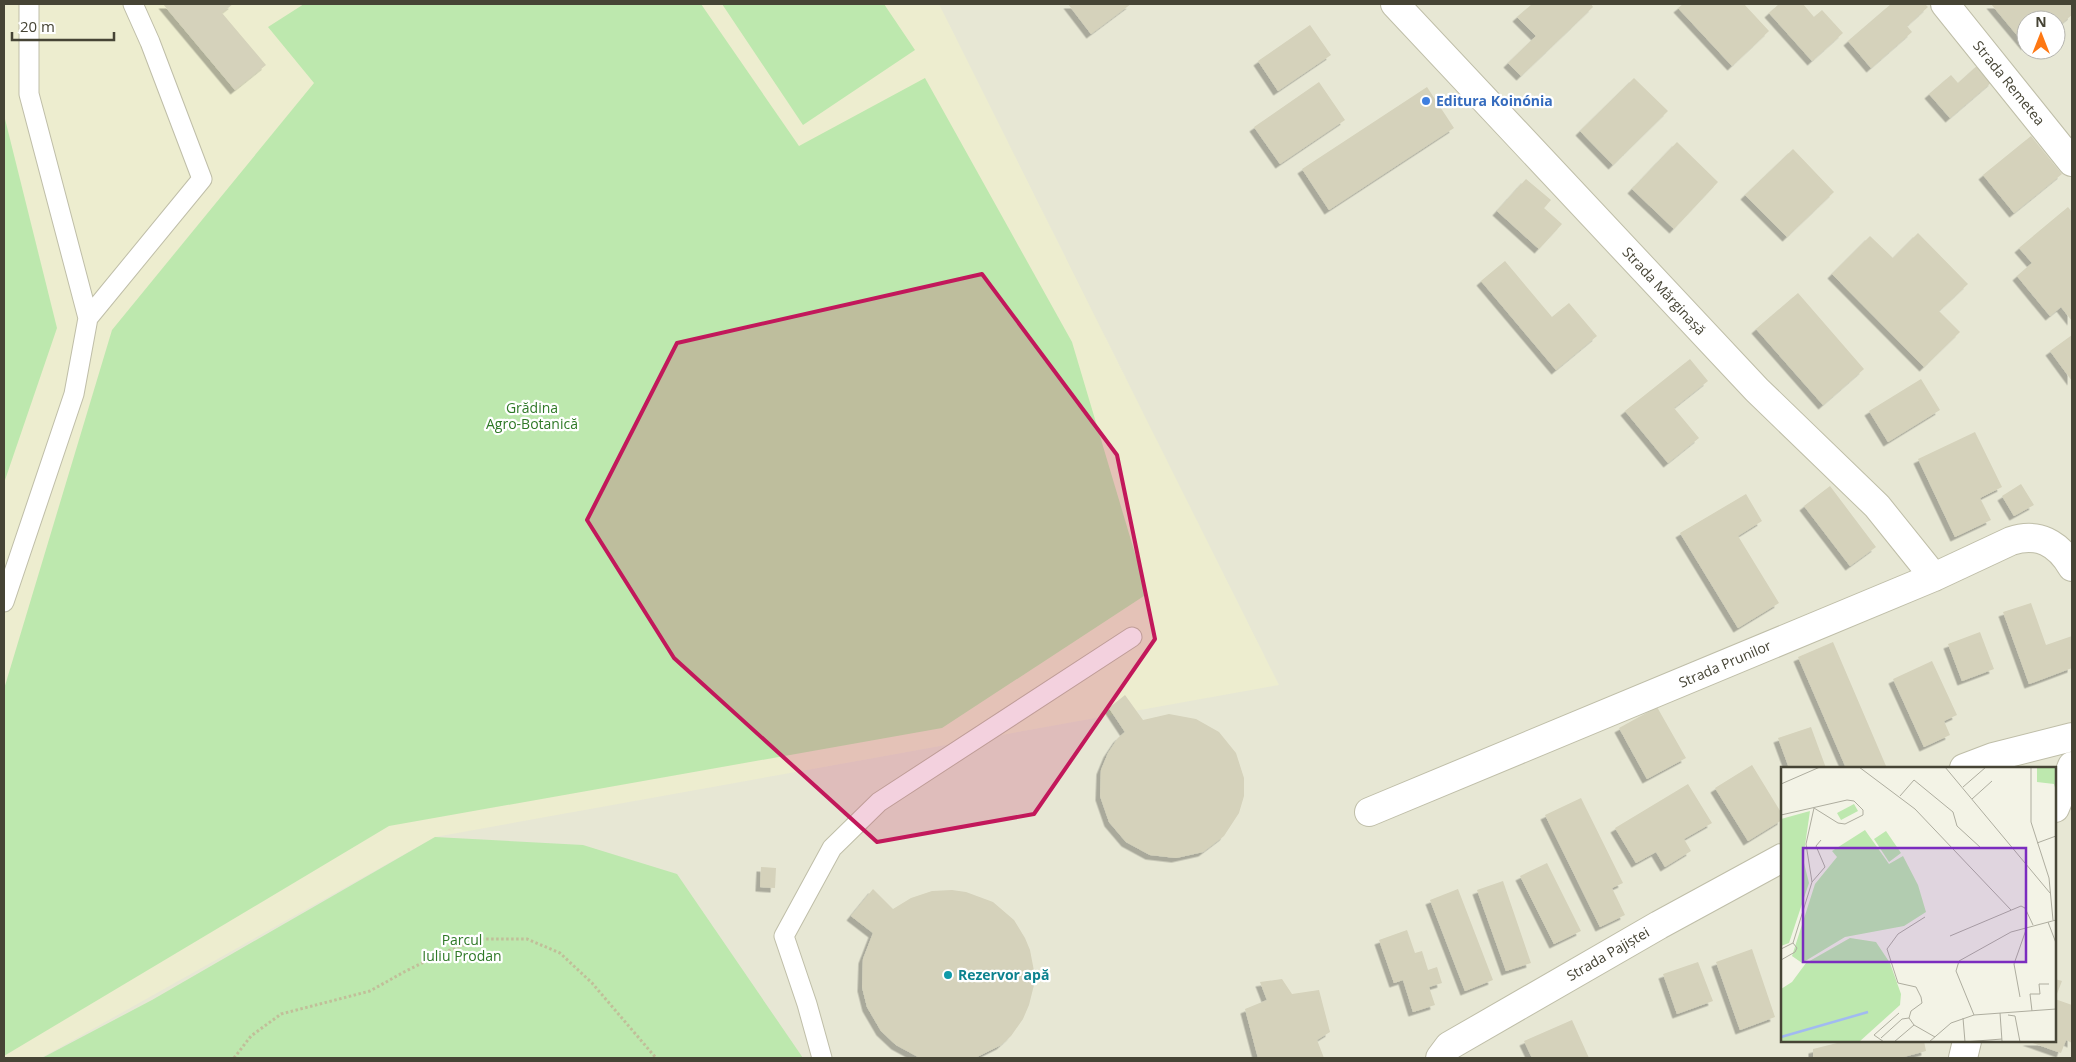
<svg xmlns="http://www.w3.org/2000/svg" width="2076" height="1062" font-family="'Open Sans',sans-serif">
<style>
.residential{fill:#e7e7d4;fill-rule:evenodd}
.education{fill:#ededcf}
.green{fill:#bde8ae}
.building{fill:#d5d2bb;filter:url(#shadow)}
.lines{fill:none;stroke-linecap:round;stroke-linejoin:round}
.service-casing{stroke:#bfbea8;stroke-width:21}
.minor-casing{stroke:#bfbea8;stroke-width:30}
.path{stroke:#c1be99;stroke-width:3;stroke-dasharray:2.5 2.5;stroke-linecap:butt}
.service{stroke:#fff;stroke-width:19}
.minor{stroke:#fff;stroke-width:28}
.marked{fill:#c2185b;fill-opacity:0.2;stroke:#c2185b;stroke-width:4;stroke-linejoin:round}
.shop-dot{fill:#3f7fe0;stroke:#fff;stroke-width:2}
.culture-dot{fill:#0f9aa8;stroke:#fff;stroke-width:2}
.labels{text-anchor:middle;stroke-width:4.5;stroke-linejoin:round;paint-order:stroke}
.street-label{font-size:14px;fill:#464435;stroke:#fff}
.shop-label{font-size:14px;font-weight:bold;fill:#366cbe;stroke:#fff;text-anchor:start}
.park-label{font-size:14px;fill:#2f7927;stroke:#fff}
.culture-label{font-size:14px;font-weight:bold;fill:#0d838f;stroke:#fff;text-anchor:start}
.inset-river{fill:none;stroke:#a1baf1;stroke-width:2.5}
.inset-road{fill:none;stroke:#aead9f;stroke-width:1}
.view{fill:#7b2cbf;fill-opacity:0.15;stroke:#7b2cbf;stroke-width:2.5}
.inset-edge{fill:none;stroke:#464435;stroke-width:2.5}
</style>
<defs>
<filter id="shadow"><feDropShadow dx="-4.5" dy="4.5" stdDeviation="0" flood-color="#0004"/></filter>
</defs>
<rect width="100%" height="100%" fill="#f3f3e6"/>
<path class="residential" d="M4,4H2072V1058H4ZM2026,20H2056V50H2026ZM1782,768H2055V1041H1782Z"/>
<path class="education" d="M4,4H939L1279,685L435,837L41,1058H4Z"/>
<path class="green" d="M304,4H701L799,146L925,78L1072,342L1147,594L942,728L389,826L4,1056V689L112,330L314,83L268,27Z
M722,4H884L915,50L803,125Z
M4,115L57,328L4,483Z
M435,837L583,845L677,874L803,1058H42L152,1000Z"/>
<path class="building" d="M163,4H233L222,13L266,65L235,90Z
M1068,4H1131L1091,34Z
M1532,4H1591L1593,7L1521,76L1508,63L1536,36L1517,17Z
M1683,4H1744L1769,31L1732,66L1678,8Z
M1779,4H1803L1814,17L1822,10L1843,33L1812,61L1769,13Z
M1891,4H1925L1928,7L1907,26L1912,32L1871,68L1848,41Z
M1991,4H2072V15L2056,28V20H2026V46Z
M1310,25L1331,55L1278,91L1258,61Z
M1979,64L1993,81L1950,118L1929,94L1951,75L1958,83Z
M1634,78L1668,111L1613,165L1580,131Z
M1319,82L1345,120L1280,164L1254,127Z
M1427,87L1454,128L1329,210L1302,169Z
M2031,136L2062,174L2014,213L1983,175Z
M1677,142L1718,182L1674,229L1632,189Z
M1793,149L1834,192L1787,237L1745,195Z
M1526,179L1551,200L1544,208L1562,224L1539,249L1497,211Z
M2068,207L2072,212V321L2061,307L2050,316L2017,276L2032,263L2019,248Z
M1918,233L1968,284L1939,311L1960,332L1924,367L1832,274L1870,236L1893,258Z
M1505,261L1552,317L1569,303L1597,336L1556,370L1481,281Z
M1798,293L1864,369L1823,405L1756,329Z
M2072,335V381L2050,351Z
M1690,359L1708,381L1674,408L1699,438L1668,463L1625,411Z
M1921,379L1940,410L1888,442L1869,411Z
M1975,432L2002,487L1980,498L1991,520L1955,537L1918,459Z
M2021,484L2034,505L2014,516L2002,496Z
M1830,486L1876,547L1850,566L1804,506Z
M1746,494L1762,521L1738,536L1779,603L1738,628L1680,533Z
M2031,603L2046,645L2072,636V668L2029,684L2003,612Z
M1980,632L1994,669L1962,681L1948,644Z
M1833,642L1886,766L1880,768H1846L1798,657Z
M1932,661L1957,715L1944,721L1950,735L1924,747L1893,679Z
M1125,695L1143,720L1169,714L1196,719L1219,732L1236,753L1244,778V796L1239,813L1224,836L1203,852L1176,858L1150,855L1126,842L1109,822L1100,796L1101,770L1108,753L1118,738L1125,732L1109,708Z
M1657,707L1686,758L1647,779L1619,728Z
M1811,727L1826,768H1789L1778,738Z
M1752,765L1782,814V820L1748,841L1715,788Z
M1688,784L1712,823L1684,839L1691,851L1665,867L1656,852L1636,863L1615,828Z
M1581,798L1623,883L1612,888L1625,915L1600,927L1545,815Z
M1547,863L1581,931L1554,944L1520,876Z
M761,867L776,868L775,888L760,887Z
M1503,881L1531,963L1506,971L1477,890Z
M873,889L893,909L911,898L932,891L952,890L966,892L993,902L1014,920L1025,938L1030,950L1034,971V985L1029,1005L1023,1019L1011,1036L1001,1045L975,1058H920L896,1045L881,1031L867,1007L862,987L863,959L873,933L851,916Z
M1458,889L1493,980L1465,991L1430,900Z
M1407,930L1415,953L1422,951L1428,970L1437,967L1442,983L1429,987L1435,1005L1413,1012L1403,980L1394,983L1379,940Z
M1752,949L1775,1017L1740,1030L1716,962Z
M1698,962L1713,1001L1677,1014L1663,974Z
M1282,979L1292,994L1319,990L1330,1032L1317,1040L1324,1058H1258L1245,1009L1267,1000L1260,982Z
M2055,979L2062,981L2055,999L2072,1005V1043L2066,1040L2061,1053L2027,1041H2055Z
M1572,1020L1589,1058H1532L1524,1041Z
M1845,1041H1924L1926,1051L1900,1058H1813V1049Z"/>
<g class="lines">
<defs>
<path id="service" d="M29,4V94L88,318
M4,602L74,394L88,318L202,179L150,42L133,4
M822,1058L807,1004L784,936L832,848L879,802L1132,637"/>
<path id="minor" d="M1395,4L1757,390L1877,506L1934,577
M1945,4L2072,162
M1964,768L1993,757L2072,737
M2055,808L2072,766
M1369,812L1934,577L2011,541C2038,532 2058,543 2072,567
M1440,1058L1449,1046L1659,925L1782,858
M1963,1058L1967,1041"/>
</defs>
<use href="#service" class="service-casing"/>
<use href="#minor" class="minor-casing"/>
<path class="path" d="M234,1058L251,1036L281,1014L370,991L404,972L440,954L480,939H527L560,953L592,983L656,1058"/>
<use href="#service" class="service"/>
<use href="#minor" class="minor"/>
</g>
<path class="marked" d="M982,274L1117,455L1155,639L1034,814L877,842L674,658L587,520L677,343Z"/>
<circle class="shop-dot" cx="1426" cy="101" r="5"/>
<circle class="culture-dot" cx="948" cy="975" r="5"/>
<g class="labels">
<g class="street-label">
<text transform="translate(2009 83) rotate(51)" y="5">Strada Remetea</text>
<text transform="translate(1664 291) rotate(47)" y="5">Strada Mărginașă</text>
<text transform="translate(1725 664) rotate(-23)" y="5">Strada Prunilor</text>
<text transform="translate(1608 954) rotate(-30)" y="5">Strada Pajiștei</text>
</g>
<g class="shop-label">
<text x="1436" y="106">Editura Koinónia</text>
</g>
<g class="park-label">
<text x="532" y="413">Grădina<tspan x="532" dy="16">Agro-Botanică</tspan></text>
<text x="462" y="945">Parcul<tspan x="462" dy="16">Iuliu Prodan</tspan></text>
</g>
<g class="culture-label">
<text x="958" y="980">Rezervor apă</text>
</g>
</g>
<g transform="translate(1781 767)">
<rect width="275" height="275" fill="#f3f3e6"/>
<path d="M256,0H275V24L273,17L256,15ZM73,37L77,44L60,53L56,46ZM29,44L22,92L28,116L8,176L0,179V52ZM84,63L108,97L122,89L137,118L145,145L123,159L64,170L21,196L11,189L34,117L56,90L51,84ZM105,64L120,86L108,95L93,72ZM69,171L95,175L109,196L120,227L119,238L78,275H0V222L11,215L25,196Z" fill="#bde8ae"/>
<path class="inset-river" d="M0,270L87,245"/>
<path class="inset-road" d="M78,0L134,42L230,143M164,0L269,126M250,0V55L268,111L272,153M0,17L39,0M182,20L205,0M119,29L133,13L172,45L176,59L200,81M191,32L211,14M0,48L66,33L73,34L82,43V48L64,57L57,56L33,41L25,77L31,115M256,76L275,69M144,150L117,167L106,182L117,216L135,220L140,230L141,236L130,244L128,251L133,258L154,270M267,155L275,176M169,169L240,139L244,141L252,158M0,182L12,176L31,115L44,100L35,79L40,73M0,193L14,185L16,181L12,176M239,230L233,197L246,160M251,244L249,227H259L258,217H268M219,246L221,274M193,248L175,204L178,194L230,165L275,153M227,248L234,249L239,275M182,251L184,275M100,271L121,252L128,251M103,275L93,268L118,246M113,275L133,258M148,275L170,256L193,248L275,242M183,275L221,272"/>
<path class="view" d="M22,81H245V195H22Z"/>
<rect width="275" height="275" class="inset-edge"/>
</g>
<rect width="2076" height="1062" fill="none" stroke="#464435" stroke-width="10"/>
<g transform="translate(2041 35)"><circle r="24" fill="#ffffff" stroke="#b5b4ae"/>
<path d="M0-4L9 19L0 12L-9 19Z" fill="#fe7813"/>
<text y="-8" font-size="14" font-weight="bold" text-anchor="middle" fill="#464435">N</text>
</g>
<path d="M12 32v8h102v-8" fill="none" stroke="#464435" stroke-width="2.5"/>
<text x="20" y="32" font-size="15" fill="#464435" stroke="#ffffff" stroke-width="4" paint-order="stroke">20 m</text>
</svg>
